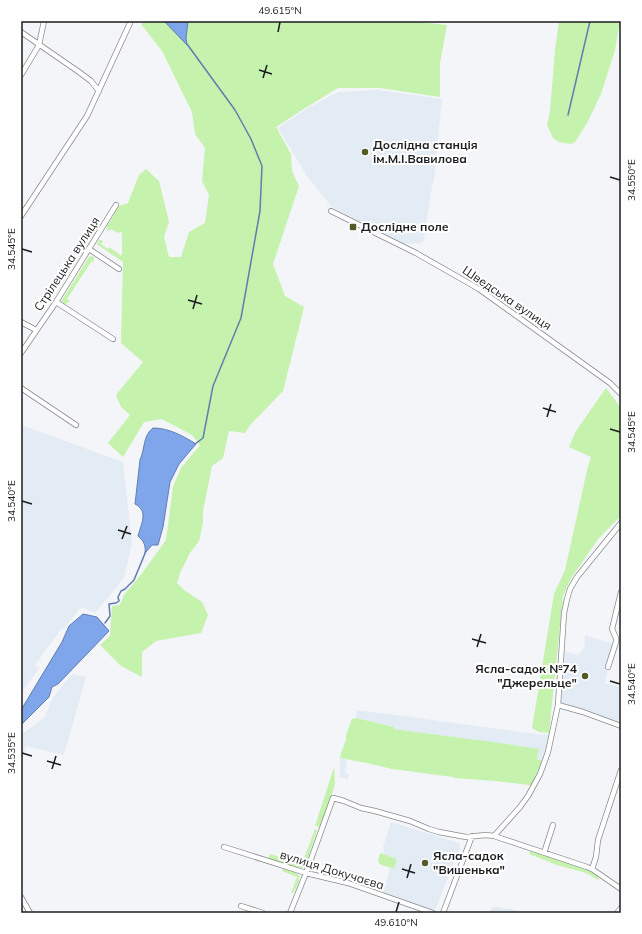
<svg xmlns="http://www.w3.org/2000/svg" width="642" height="934" font-family="Mulish,sans-serif">
<style>
.built{fill:#e3ebf4}
.green{fill:#c5f2ad}
.water{fill:#7fa6eb;stroke:#617dae}
.lines{fill:none;stroke-linecap:round;stroke-linejoin:round}
.stream{stroke:#617dae;stroke-width:1.5}
.minor-casing{stroke:#898b8e;stroke-width:6}
.minor{stroke:#fff;stroke-width:4.5}
.ticks{fill:none;stroke:#1c1d1e;stroke-width:1.5}
.poi-dot{fill:#525b2a;stroke:#fff;stroke-width:1.5}
.labels{text-anchor:middle;stroke-width:4;stroke-linejoin:round;paint-order:stroke}
.poi-label{font-size:12px;font-weight:bold;fill:#1c1d1e;stroke:#fff;text-anchor:start}
.street-label{font-size:12px;fill:#1c1d1e;stroke:#fff}
.neatline{fill:none;stroke:#1c1d1e;stroke-width:1.5}
.ticks-label{font-size:10px;text-anchor:middle;fill:#1c1d1e}
</style>
<rect width="100%" height="100%" fill="#f3f5f8"/>
<path class="built" d="M379,90L442,99L434,181L432,185L424,240L422,243L403,244L332,207L307,176L278,128L306,109L338,92Z
M21,425L123,462L132,543L124,578L95,613L81,607L64,629L62,628L35,665L39,668L21,693Z
M585,635L613,644L605,684L621,687V724L561,703L565,652L579,655L580,652L583,651L585,645L584,643Z
M72,674L86,677L64,755L26,746L21,763V735L45,717L52,699Z
M357,710L543,735L544,734L549,735L542,761L537,759L539,749L507,744L394,729V727L356,718Z
M340,758L347,760L345,773L349,774L348,779L339,777L340,773Z
M391,822L459,843L460,847L436,908L430,911L383,894L390,868L394,869L397,859L383,854L384,849L383,847Z
M492,907H498L505,909L506,908L524,913H490Z"/>
<path class="green" d="M146,21H409L447,25L440,63V97L380,88H338L302,110L276,127L291,154L292,171L299,186L273,264L285,296L304,307L283,391L250,425L245,433L229,431L223,458L212,466L203,511V523L199,541L190,553L180,573L177,583L184,590L202,602L208,615L201,633L156,641L142,652V677L121,666L100,645L110,636L112,606L120,605L124,595L143,572L166,540L173,487L181,468L200,445L192,435L162,419L144,422L123,457L108,443L130,415L121,407L116,395L143,362L121,343L123,262L98,245L97,244L99,240H101L103,241L101,244L108,249L109,247L122,256V232L118,233L111,229L110,231L107,229V225C113,219 115,213 116,205L119,206L128,203L139,175L146,169L159,181L169,222L164,237L169,257H181L189,232L205,223L209,195L202,181L205,148L195,134L192,112L162,51L141,24Z
M559,21H620L615,50L601,94L587,123L575,142L571,144L559,142L553,138L547,125L550,111L555,50Z
M91,256L94,257V260L93,262H91L67,299L70,301L66,304H64L62,302V300L89,257Z
M606,388L621,408V516L598,539L570,580L563,596L549,733L539,732L532,728L554,594L565,570L588,466L591,457L569,447L576,431Z
M356,718L394,727V729L507,744L539,749L537,759L542,761L531,786L529,785L495,781L455,778L453,777L392,769L367,763L340,758L341,753L346,740V735L352,719Z
M334,767L335,783L333,791L320,827L315,826Z
M315,829L317,830V831L305,866L303,868H299L268,859L270,854L302,864Z
M530,851C553,858 578,863 599,876L598,878L599,879L598,880L586,873L557,865L529,854Z
M380,853L397,859L394,869L379,864L380,863L378,862Z
M283,868L294,872L299,875V881L294,892L291,893L297,877L282,871Z"/>
<path class="water" d="M164,21H188L186,38L187,45Z
M153,428C169,428 183,436 196,444L179,464L170,482L163,527L158,545H152L145,553C146,546 144,541 138,536C141,524 149,511 135,504L140,460C145,449 143,435 153,428Z
M83,614L97,617L109,631L58,684L52,687L49,697L21,725V710L62,642L69,626Z"/>
<g class="lines">
<path class="stream" d="M187,44L235,110L251,139L262,166L260,211L241,318L213,386L203,438L195,444
M568,115L590,21
M105,623L110,616L109,604L116,603L119,601L118,597L121,591L125,589L134,580L146,551"/>
<defs>
<path id="minor" d="M21,32L79,72L91,81L99,91
M21,75L39,45L44,21
M331,211L416,253L479,289L610,383L621,394
M21,216L87,116L130,23V21
M89,249L119,269
M56,302L113,339
M21,322L36,330
M21,353L56,302L116,205
M21,388L76,425
M608,667L616,642V638L612,629L621,592
M558,705L583,712L621,726
M494,836L587,867L592,869L621,889
M224,847L306,873L348,883L433,913
M544,853L553,825
M592,869L596,857L598,840L621,770
M21,897L30,913
M241,906L263,913
M290,913L306,873L333,798L344,801L361,808L375,811L410,821L429,829L439,832L466,837L486,835L494,836L520,807L528,796L540,774L548,752L558,705L564,613L567,599L570,589L577,577L621,523
M443,913L472,836
M617,913L621,908"/>
</defs>
<use href="#minor" class="minor-casing"/>
<use href="#minor" class="minor"/>
</g>
<path class="ticks" d="M278,32L280,22M259,70L272,74M263,78L267,65M610,177L620,180M22,249L32,252M188,300L202,304M193,309L197,295M543,408L556,412M547,417L551,404M610,429L620,432M22,501L32,504M118,530L131,534M122,539L127,526M472,639L486,643M477,647L481,634M610,681L620,684M22,753L32,756M47,761L61,765M52,769L56,756M402,869L415,873M407,878L411,864M396,912L399,902"/>
<g class="poi-dot">
<circle cx="365" cy="152" r="4"/>
<rect x="349" y="223" width="8" height="8" rx="2"/>
<circle cx="585" cy="676" r="4"/>
<circle cx="425" cy="863" r="4"/>
</g>
<g class="labels">
<g class="poi-label">
<text x="373" y="149">Дослідна станція<tspan x="373" dy="14">ім.М.І.Вавилова</tspan></text>
<text x="361" y="231">Дослідне поле</text>
<text x="577" y="673" text-anchor="end">Ясла-садок №74<tspan x="577" dy="14">"Джерельце"</tspan></text>
<text x="433" y="860">Ясла-садок<tspan x="433" dy="14">"Вишенька"</tspan></text>
</g>
<g class="street-label">
<text transform="translate(67 264) rotate(-57)" y="4">Стрілецька вулиця</text>
<text transform="translate(507 298) rotate(34)" y="4">Шведська вулиця</text>
<text transform="translate(332 870) rotate(17)" y="4">вулиця Докучаєва</text>
</g>
</g>
<rect width="642" height="934" fill="none" stroke="#ffffff" stroke-width="44"/>
<rect x="22" y="22" width="598" height="890" class="neatline"/>
<g class="ticks-label">
<text x="280" y="14">49.615°N</text>
<text transform="translate(631 180) rotate(-90)" y="4">34.550°E</text>
<text transform="translate(11 249) rotate(-90)" y="4">34.545°E</text>
<text transform="translate(631 432) rotate(-90)" y="4">34.545°E</text>
<text transform="translate(11 501) rotate(-90)" y="4">34.540°E</text>
<text transform="translate(631 684) rotate(-90)" y="4">34.540°E</text>
<text transform="translate(11 753) rotate(-90)" y="4">34.535°E</text>
<text x="396" y="926">49.610°N</text>
</g>
</svg>
